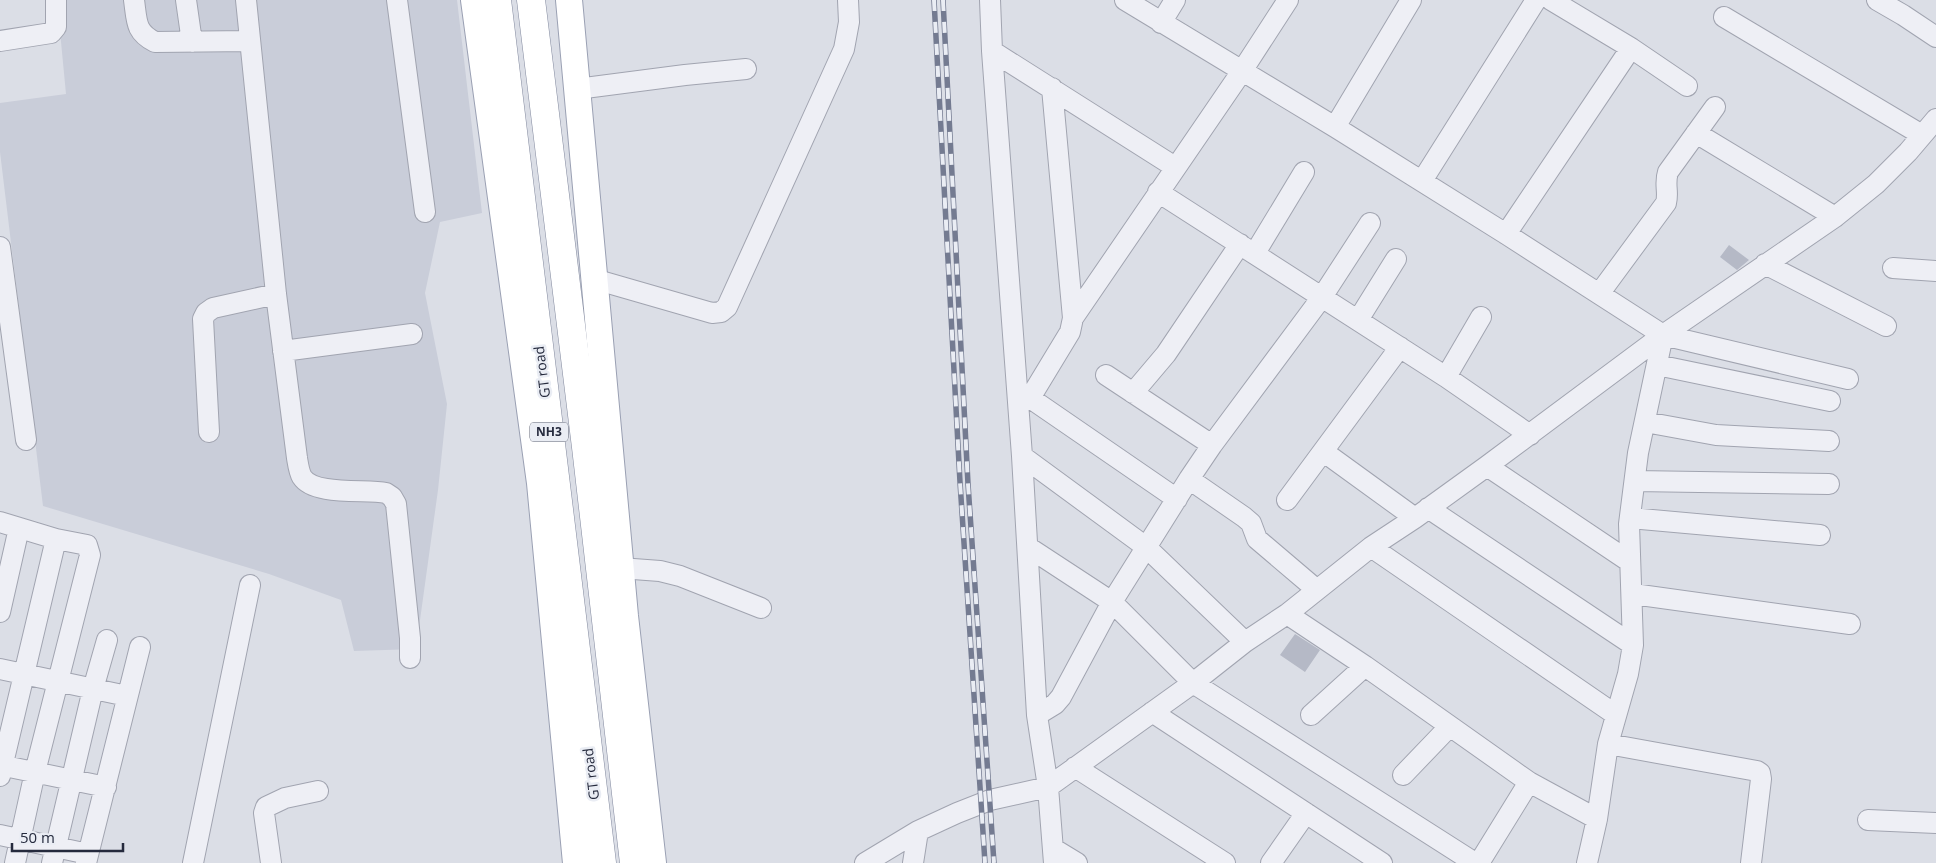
<svg xmlns="http://www.w3.org/2000/svg" width="1936" height="863" font-family="'Open Sans',sans-serif">
<style>
.built{fill:#c9cdd9}
.building{fill:#b5b9c6}
.lines{fill:none;stroke-linecap:round;stroke-linejoin:round}
.minor-casing{stroke:#a1a4b0;stroke-width:22}
.major-casing{stroke:#9aa0b3;stroke-width:28}
.highway-casing{stroke:#82899e;stroke-width:29}
.minor{stroke:#eeeff5;stroke-width:20}
.major{stroke:#fff;stroke-width:26}
.highway{stroke:#fff;stroke-width:28}
.rail-casing{stroke:#747b91;stroke-width:5.5}
.rail{stroke:#eaedf4;stroke-width:4;stroke-dasharray:11;stroke-linecap:butt}
.labels{text-anchor:middle;stroke-width:5;stroke-linejoin:round;paint-order:stroke}
.shield{fill:#eaedf4;stroke:#606474;stroke-width:1}
.shield-label{font-size:12px;font-weight:bold;fill:#252a3d}
.street-label{font-size:14px;fill:#252a3d;stroke:#eaedf4}
</style>
<rect width="100%" height="100%" fill="#dbdee6"/>
<path class="built" d="M57,0H457L482,213L440,222L425,293L447,404L438,490L416,649L354,651L341,600L269,574L43,506L0,152V103L66,94Z"/>
<path class="building" d="M1729,245L1749,260L1737,270L1720,257Z
M1295,634L1320,650L1305,672L1280,655Z"/>
<g class="lines">
<defs>
<path id="minor" d="M134,0C137,21 135,32 155,42L250,41
M186,0L192,42
M246,0L276,294L297,458C298,464 299,472 302,477C314,496 366,489 386,493L392,497L396,504L410,638V658
M397,0L425,212
M990,0L992,51L1022,456L1037,715L1048,787L1054,863
M1125,0L1335,127L1506,234L1663,335L1638,453L1629,524L1633,645L1628,674L1608,744L1597,819L1587,863
M1551,0L1631,48L1687,86
M1877,0L1903,15L1936,37
M1724,17L1922,135
M1161,23L1175,0
M0,41L51,33L56,27V0
M992,51L1175,167
M1052,88L1073,318
M577,89L685,75L746,69
M1335,127L1411,0
M1696,133L1835,217
M1422,181L1536,0
M1158,192L1446,377L1530,435
M1506,234L1631,48
M0,247L26,440
M1255,253L1304,172
M1765,264L1886,326
M1893,268L1936,271
M594,279L712,313L721,312L727,307L844,49L849,22L848,0
M1599,294L1666,203C1669,192 1664,184 1668,172L1715,107
M1358,320L1396,259
M1663,335L1848,379
M283,351L412,334
M1657,365L1830,401
M1106,375L1212,445
M1446,377L1481,317
M1133,393L1166,354L1240,244
M1645,422L1716,435L1829,441
M209,432L203,319L206,313L213,308L276,294
M1324,452L1415,518
M1022,456L1146,547L1245,642
M1487,466L1630,562
M1189,479L1244,517L1251,523L1257,539L1317,590
M1635,481L1829,484
M1177,499L1030,398L1070,332L1073,318L1242,71L1288,0
M1287,500L1400,347
M1428,508L1633,645
M1630,518L1820,535
M0,522L56,539L87,545L90,555L35,772L15,863
M1028,547L1112,602L1193,683L1475,863
M1371,547L1616,715
M620,568L660,571L680,576L761,608
M1633,594L1850,624
M0,612L19,528
M1287,614L1365,666L1529,782L1479,863
M0,669L127,696
M1152,712L1382,863
M1037,715L1055,704L1061,697L1112,602L1189,479L1212,445L1322,297L1370,223
M1311,715L1365,666
M1608,744L1757,771L1760,773L1761,779L1751,863
M0,765L106,787
M1075,767L1225,863
M1403,775L1450,726
M0,776L56,539
M1529,782L1597,819
M1868,820L1936,823
M0,835L88,854
M1054,849L1077,863
M52,863L93,689L107,640
M86,863L140,647
M193,863L250,585
M271,863L264,813L266,807L285,798L318,791
M865,863L918,831L957,813L990,800L1048,787L1193,683L1245,642L1287,614L1371,547L1415,518L1487,466L1663,335L1835,217L1876,184L1908,152L1936,119
M913,863L918,831
M1271,863L1306,813"/>
<path id="major" d="M474,0L540,483L576,863
M569,0L625,616L653,863"/>
<path id="highway" d="M497,0L602,863
M531,0L586,447L634,863"/>
</defs>
<use href="#minor" class="minor-casing"/>
<use href="#major" class="major-casing"/>
<use href="#highway" class="highway-casing"/>
<use href="#minor" class="minor"/>
<use href="#major" class="major"/>
<use href="#highway" class="highway"/>
<defs>
<path id="rail" d="M934,0L960,482L985,863
M943,0L968,484L994,863"/>
</defs>
<use href="#rail" class="rail-casing"/>
<use href="#rail" class="rail"/>
</g>
<g class="labels">
<rect class="shield" x="530" y="422.5" width="38" height="19" rx="4"/>
<g class="shield-label">
<text x="549" y="436">NH3</text>
</g>
<g class="street-label">
<text transform="translate(542 372) rotate(-97)" y="5">GT road</text>
<text transform="translate(591 774) rotate(-97)" y="5">GT road</text>
</g>
</g>
<path d="M12 843v8h111v-8" fill="none" stroke="#252a3d" stroke-width="2.5"/>
<text x="20" y="843" font-size="15" fill="#252a3d" stroke="#eaedf4" stroke-width="4" paint-order="stroke">50 m</text>
</svg>
